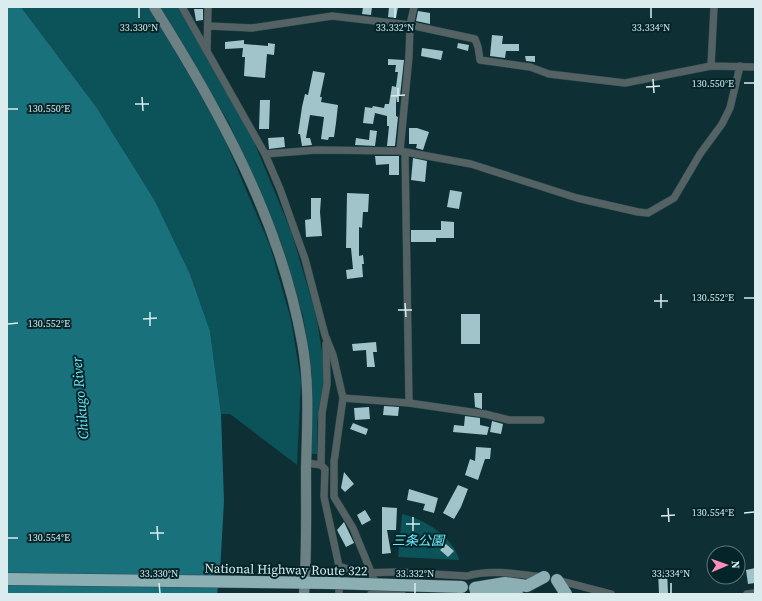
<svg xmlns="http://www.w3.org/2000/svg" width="762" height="601" font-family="'Source Serif 4','Noto Sans JP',serif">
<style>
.green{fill:#0c5259}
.water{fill:#19717b}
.building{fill:#a0c4c9}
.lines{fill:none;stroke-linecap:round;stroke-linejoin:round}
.street-casing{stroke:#2f4d51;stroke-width:8}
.secondary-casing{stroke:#2f4d51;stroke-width:11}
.highway-casing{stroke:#2f4d51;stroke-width:13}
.street{stroke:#546264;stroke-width:7}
.secondary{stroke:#6b8184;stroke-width:10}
.highway{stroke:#8cafb4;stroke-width:12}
.highway-bridge-casing{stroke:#2f4d51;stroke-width:13;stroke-linecap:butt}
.highway-bridge{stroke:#8cafb4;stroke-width:12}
.ticks{fill:none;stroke:#daecee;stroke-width:1.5}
.labels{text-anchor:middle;stroke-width:4;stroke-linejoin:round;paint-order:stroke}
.park-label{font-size:13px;font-style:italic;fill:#71e9f8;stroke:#032529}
.street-label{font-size:13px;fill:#daecee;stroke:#032529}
.water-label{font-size:14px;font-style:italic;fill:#71e9f8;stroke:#032529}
.ticks-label{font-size:10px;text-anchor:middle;fill:#daecee;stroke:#032529;stroke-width:4;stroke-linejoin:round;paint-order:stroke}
</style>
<rect width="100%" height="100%" fill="#0e2f33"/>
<path class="green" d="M21,7H149L219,126L270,246L291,320L301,381L297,465L230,414H221L210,331L190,274L155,201L97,108Z
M159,7H179L244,118L291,231L316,314L325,371L317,423V454H312V375L303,316L280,239L229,123Z
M402,514C424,519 453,536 459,560L398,557Z"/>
<path class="water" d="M7,7H21L97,108L155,201L190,274L210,331L221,414L224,501L220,572L217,594H7Z"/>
<path class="building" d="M363,7H372L371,15L362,14Z
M389,7H398L396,18L388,17Z
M194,9H203V20L196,21Z
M418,11L430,13V24L416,21Z
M492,35L503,36L502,44H519V51H506L505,58L490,56Z
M244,40V44L268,46V43L275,44L274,55L267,54L265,78L244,76L245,57H242L243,48L225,49V42Z
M458,43L469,45L468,51L457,48Z
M422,48L443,51L441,60L421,56Z
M525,56H535V62L526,61Z
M388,59L404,60L400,96H397L396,103V116L398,117L395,146H387L389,126H387V116L375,113L373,124L363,123L365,107L372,108L373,106L384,108L385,104H389L392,86L396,87L398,72H395L396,65H388Z
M313,71L325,73L320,97H322L321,102L338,105L336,123L334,137H329L328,140L321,139L324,117L310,115L306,138H310L312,145L302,146L300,134H298L302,107L305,94L308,95Z
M260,100H270L269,129H259Z
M409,128H417L429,132L423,150L416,148L417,144H409Z
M370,130L377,131L375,146L355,145L356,138L369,140Z
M284,137L285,147L269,149L268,138Z
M375,156H399V175H389V164L376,165Z
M413,158L427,161L425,182L411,180Z
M450,190L462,192L459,209L447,207Z
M347,193L369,194L368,212H363L362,228L359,227V256L363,255L364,264H362L363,277L347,279L346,270L353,269L351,248H346Z
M311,198H321L320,212L322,236L306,237L305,220L311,219Z
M441,221L454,222V238H436V242H411V230H441Z
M461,314H480V344H461Z
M376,342L377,352H373L375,367H367L366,350L353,351L352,344Z
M474,393H482V409L475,407Z
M384,406L399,407L398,416L383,415Z
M369,407L370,419L355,420L354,408Z
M465,416L480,418V425L489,427L487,435L453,432L454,425L464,426Z
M492,421L503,424L501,434L490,432Z
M353,423L368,429L366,435L350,429Z
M476,447L491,448L490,459H485L478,480L465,475L470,459L475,461Z
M344,472L354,484L345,492L341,488Z
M458,485L468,489L461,507L454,519L443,513Z
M409,489L438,498L434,513L423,510L425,504L407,500Z
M382,507L397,508L396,530H387L391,553L382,554Z
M365,510L371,520L362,525L357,515Z
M344,522L354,543L346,547L337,530Z
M446,544L454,551L448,557L440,550Z
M755,568V583L748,584L746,570Z
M667,570L668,593L659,594L658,571Z"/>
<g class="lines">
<defs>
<path id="street" d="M182,7L265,154L280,189L305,259L325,335L333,355L343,398L334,462V497L353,528L380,594H402
M209,26L252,28L332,16L410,25L475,39L478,47L480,60L530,67L549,74L625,83L711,66L755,67
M207,50L208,7
M711,66L714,7
M400,151L409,56L410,25L414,7
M405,152L409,403
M265,154L317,150L400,151L471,164L577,198L638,212L648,213L674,198L700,154L722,124L730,108L740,66
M343,398L409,403L485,414L509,420H541
M307,463L321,465L325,469L324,497L339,566V594
M321,465L322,413L327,384L326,344
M339,566L359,573L398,572L467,576C490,569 518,574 541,577
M557,580L611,594
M371,594H380
M747,594L755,593"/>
<path id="secondary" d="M154,7C219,110 280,220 302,342C310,384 307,427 306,469C306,511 307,553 304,594"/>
<path id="highway" d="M7,579L330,583
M557,580L566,594
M487,589L517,594
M477,594L475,588L505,583L527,586L544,577"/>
</defs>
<use href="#street" class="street-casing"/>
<use href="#secondary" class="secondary-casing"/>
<use href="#highway" class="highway-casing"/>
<use href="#street" class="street"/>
<use href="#secondary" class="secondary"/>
<use href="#highway" class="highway"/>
<defs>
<path id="highway-bridge" d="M330,583L462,587"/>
</defs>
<use href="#highway-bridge" class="highway-bridge-casing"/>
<use href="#highway-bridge" class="highway-bridge"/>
</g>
<path class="ticks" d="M139,8V18M395,8V18M651,8V18M653,79L654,93M744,83H754M646,87L660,86M398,88V102M391,96L405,95M142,97L143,111M135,104H149M8,109H18M661,294V308M744,298H754M654,301H668M405,303L406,317M398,310H412M150,312V326M143,319L157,318M8,324L18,323M668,508L669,522M744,513L754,512M661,516L675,515M413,517V531M406,524H420M157,526L158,540M150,533H164M8,538H18M159,583L160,593M415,583V593M671,583V593"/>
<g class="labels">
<g class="park-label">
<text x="418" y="545">三条公園</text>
</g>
<g class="street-label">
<text transform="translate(286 569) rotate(1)" y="5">National Highway Route 322</text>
</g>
<g class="water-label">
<text transform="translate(80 398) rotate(-95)" y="5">Chikugo River</text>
</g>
</g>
<g class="ticks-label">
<text x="139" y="31">33.330°N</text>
<text x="395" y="31">33.332°N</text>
<text x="651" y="31">33.334°N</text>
<text x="713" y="87">130.550°E</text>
<text x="49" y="112">130.550°E</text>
<text x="713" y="301">130.552°E</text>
<text x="49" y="327">130.552°E</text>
<text x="713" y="516">130.554°E</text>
<text x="49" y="541">130.554°E</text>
<text x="159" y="577">33.330°N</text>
<text x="415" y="577">33.332°N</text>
<text x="671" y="577">33.334°N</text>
</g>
<rect width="762" height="601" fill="none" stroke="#daecee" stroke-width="16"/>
<g transform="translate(726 565) rotate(88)"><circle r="19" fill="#032529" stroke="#597578"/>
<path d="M0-3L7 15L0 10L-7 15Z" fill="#ff8eba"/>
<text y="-6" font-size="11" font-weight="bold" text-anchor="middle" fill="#daecee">N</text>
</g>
</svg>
